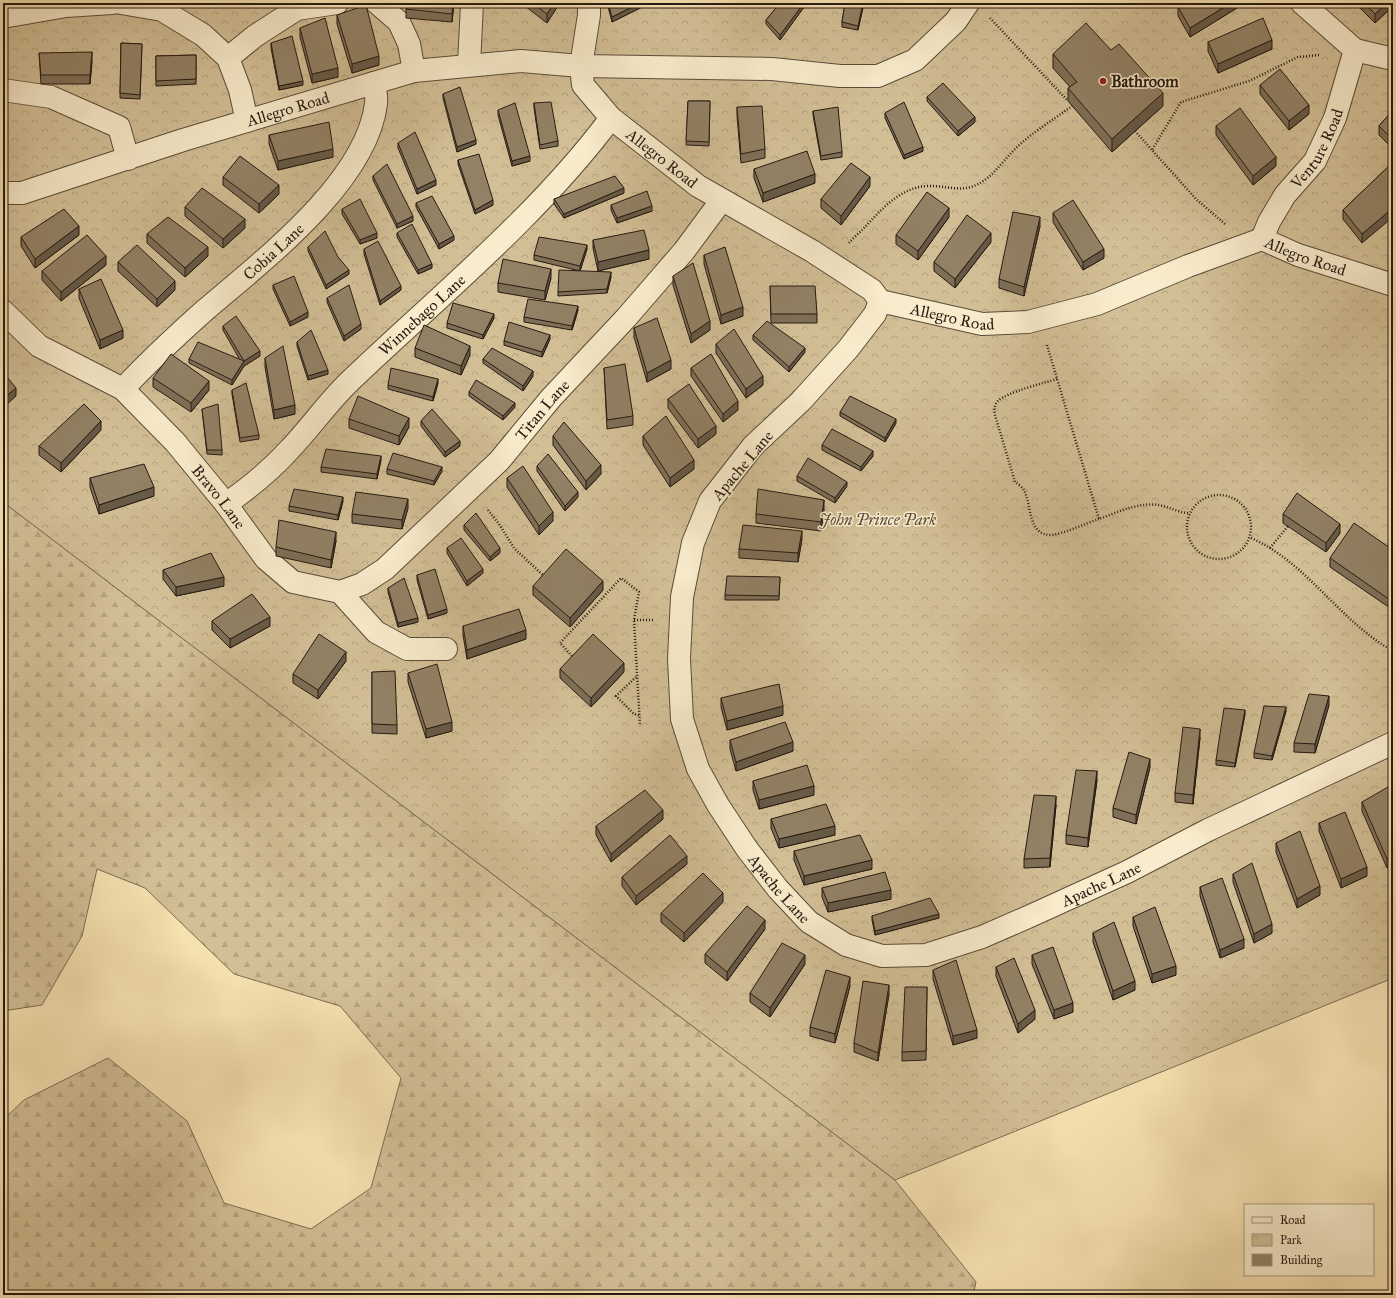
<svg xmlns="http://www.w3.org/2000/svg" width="1396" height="1298" font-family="'IM FELL Great Primer',serif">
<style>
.forest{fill:url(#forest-firs);stroke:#7c6c54}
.park{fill:url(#park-crowns);stroke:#7c6c54}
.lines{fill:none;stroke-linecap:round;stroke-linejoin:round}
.minor-casing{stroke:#5a4c3a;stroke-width:24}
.path{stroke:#261a12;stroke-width:2.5;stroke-dasharray:1 2;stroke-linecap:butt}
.minor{stroke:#f9eccc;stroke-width:22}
.wall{fill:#7e6f57;stroke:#261a12}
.shaded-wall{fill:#665a47;stroke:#261a12}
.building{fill:#928165;stroke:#261a12}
.poi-dot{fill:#8f2418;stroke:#f9eccc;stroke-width:1.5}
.labels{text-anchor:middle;stroke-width:3;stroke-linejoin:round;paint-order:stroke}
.poi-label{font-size:16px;font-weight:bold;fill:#261a12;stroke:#f9eccc;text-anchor:start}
.street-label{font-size:16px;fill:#261a12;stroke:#f9eccc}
.park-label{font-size:16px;font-style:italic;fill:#5a4c3a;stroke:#f9eccc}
</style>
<defs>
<pattern id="forest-firs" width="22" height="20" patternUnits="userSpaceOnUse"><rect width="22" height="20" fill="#d3bf96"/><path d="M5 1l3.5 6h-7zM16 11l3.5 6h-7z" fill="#b5a480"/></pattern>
<pattern id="park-crowns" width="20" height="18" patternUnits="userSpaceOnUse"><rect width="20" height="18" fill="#d3bf96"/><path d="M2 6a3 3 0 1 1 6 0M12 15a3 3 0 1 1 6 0" fill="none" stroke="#b5a480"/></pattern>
</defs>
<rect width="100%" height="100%" fill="#f6e1b1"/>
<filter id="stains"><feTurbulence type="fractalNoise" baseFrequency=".005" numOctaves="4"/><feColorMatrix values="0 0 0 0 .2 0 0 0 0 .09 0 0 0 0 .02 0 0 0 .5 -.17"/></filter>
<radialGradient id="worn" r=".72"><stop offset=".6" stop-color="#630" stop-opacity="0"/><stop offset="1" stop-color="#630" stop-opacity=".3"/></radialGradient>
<path class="forest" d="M3,502L895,1180L976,1282L973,1295H3V1120L24,1100L108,1058L187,1121L224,1203L311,1229L371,1188L401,1078L340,1006L234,974L145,888L97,869L82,936L42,1005L3,1011Z"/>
<path class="park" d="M3,3H1393V978L895,1180L3,502Z"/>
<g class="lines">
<defs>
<g id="minor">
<path d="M121,3L162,10L203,35L228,58L240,90L247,121"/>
<path d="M377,3L399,22L409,44L414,71"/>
<path id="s1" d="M589,3V15L581,66L583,85L611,118L698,186L812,251L872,290L880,301L982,324L1028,322L1097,304L1188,266L1262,239L1298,255L1393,285"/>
<path d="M1302,3L1355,50L1393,59"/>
<path d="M3,17L66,6L112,3"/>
<path d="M228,58L255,36L297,9L337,3"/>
<path d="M469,65L472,3"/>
<path d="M3,90L51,97L119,127L128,159"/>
<path id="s2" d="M3,193H22L183,140L414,71L521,61L581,66L772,69L840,76H878L915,60L956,21L968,3"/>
<path id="s3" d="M1262,239L1269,222L1285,195L1315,161L1335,118L1355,50"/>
<path id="s4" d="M880,301L875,314L848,349L801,401L753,446L710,501L693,543L682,597L679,659L682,719L698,769L718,805L747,849L778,889L809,922L846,945L882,956L926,955L982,937L1028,917L1127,872L1208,830L1393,743"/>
<path id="s5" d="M3,311L39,346L123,389L175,442L226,504L266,559L293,582L340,592L376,632L407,649H446"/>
<path id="s6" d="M123,389C149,361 176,336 204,311C261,262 366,183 376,104C377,97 375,89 374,83"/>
<path id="s7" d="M226,504C249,488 271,470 290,449C311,427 328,402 350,381C439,296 537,217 611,118"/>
<path id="s8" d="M340,592L362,584L385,569L499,461L551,398L626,318L684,251L721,201"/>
</g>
</defs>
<use href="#minor" class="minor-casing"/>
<path class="path" d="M990,18L1068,101
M1135,131L1152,150
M1225,224L1196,199L1152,150L1181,102L1249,81L1298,57L1319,55
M849,243C853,238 859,233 864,228C882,209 902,185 931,186C945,186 963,192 976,185C992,178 1002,162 1014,150C1031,133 1053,120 1072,106
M1047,345L1099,519C1118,512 1139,502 1159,505C1170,507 1179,513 1189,513
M1057,379C1044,383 1007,392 998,401C994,405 994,410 995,415L1015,482C1018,484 1022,487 1024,490C1032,505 1027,536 1052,535C1066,533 1086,523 1099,519
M1187 527a32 32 0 1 1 64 0a32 32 0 1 1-64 0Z
M488,510L499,524L514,548L545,577
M1251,538C1308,563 1339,621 1393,651
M1270,548L1288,526
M634,620H654
M572,656L560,643L621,578L639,592L634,620L640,726
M636,677L616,696L634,714L639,715"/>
<use href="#minor" class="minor"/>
</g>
<path class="wall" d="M454,3L452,22L406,18V9Z
M521,3H559V4L547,23Z
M607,3H648V4L612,22Z
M780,3H807L780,40L766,24V20Z
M845,3H864L858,30L842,27V22Z
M1237,3V8L1190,37L1178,16V7Z
M1355,3H1393V6L1375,23Z
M337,15L379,65L352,73L337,24Z
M300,28L338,77L312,83L300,37Z
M1208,42L1272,49L1218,73L1208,51Z
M121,43L142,44L140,99L120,98Z
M271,43L303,85L279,90L271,48Z
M39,53L92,61L90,84H41Z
M1053,54L1163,106L1112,152L1068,101V88L1070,87L1053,68Z
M196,55V84L156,86V56Z
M1260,85L1309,114L1289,130L1260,94Z
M443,94L476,144L457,152L443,98Z
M927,97L975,122L958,136L927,101Z
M688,101H710L709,146L686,145Z
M534,103L558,141V146L540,149L534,108Z
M737,107L765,149V158L741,163L737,116Z
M498,110L530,161L512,166L498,115Z
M1393,110V149L1379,135V126Z
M813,111L842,152V157L821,160L813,115Z
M885,113L923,151L904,159L885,118Z
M1216,126L1276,166L1253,185L1216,135Z
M269,135L333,157L278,170L269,144Z
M398,143L436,185L417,194L398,148Z
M458,160L493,205L475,214L458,164Z
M1389,166L1362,243L1343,219V210Z
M754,169L815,183L763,202L754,178Z
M373,176L413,221L397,228L373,180Z
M223,177L279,194L259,213L223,185Z
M870,186L841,225L821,208V199Z
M624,193L564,218L554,204V199Z
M416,203L454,240L439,249L416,207Z
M611,205L652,211L617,223L611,210Z
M185,207L245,228L223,248L185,216Z
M342,209L377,238L360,244L342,214Z
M1053,213L1104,258L1083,270L1053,222Z
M949,217L918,260L896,244V235Z
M1040,226L1024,296L999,288V279Z
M397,233L432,268L418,274L397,237Z
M147,234L208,256L185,277L147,243Z
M79,235L35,268L21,246V237Z
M593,240L649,259L598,271L593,248Z
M991,242L955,288L934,271V262Z
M308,247L338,257L349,274L326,289L308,251Z
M364,249L401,290L380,305L364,254Z
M587,249L580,271L534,260V255Z
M704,255L743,316L721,324L704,264Z
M118,262L175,290L157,307L118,271Z
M106,265L61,301L42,280V271Z
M673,276L710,330L691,343L673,285Z
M611,277L607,293L558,296V292Z
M551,278L545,300L498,292V283Z
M273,285L308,317L290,326L273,289Z
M770,286L817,314V323H771Z
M79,289L123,338L100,349L79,298Z
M327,298L361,329L344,341L327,302Z
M578,310L572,330L524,322V317Z
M494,318L483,339L447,328V323Z
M223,326L260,356L244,366L232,385L189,363V359L240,360L223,330Z
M634,328L671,369L647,382L634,337Z
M753,335L805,352L789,372L753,340Z
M550,339L542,357L504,345V341Z
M297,342L328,374L308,380L297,346Z
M716,344L763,385L746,398L716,353Z
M415,348L470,355L461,375L415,357Z
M265,358L295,414L274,419L265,367Z
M483,359L533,376L523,391L483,363Z
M604,368L633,416V425L607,429Z
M691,368L738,410L723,422L691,376Z
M153,378L209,390L191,412L153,387Z
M438,383L433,401L388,389V385Z
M232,390L259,435V439L240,442L232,394Z
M469,392L515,407L503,420L469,396Z
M668,399L716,434L698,448L668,408Z
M202,409L222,450V455L207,454Z
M840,412L896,423L885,442L840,416Z
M349,419L409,427L399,445L349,428Z
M421,421L460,446L445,457L421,426Z
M101,430L61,472L39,455V446Z
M553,436L601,474L586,490L553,445Z
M643,436L694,469L670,487L643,445Z
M822,445L873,456L861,471L822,450Z
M381,460L377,479L321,472V467Z
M537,466L578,497L565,511L537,471Z
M387,469L442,471L434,485L387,474Z
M797,476L847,486L835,503L797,481Z
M90,478L154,496L99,514L90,487Z
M507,478L553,521L539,535L507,487Z
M343,501L338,520L289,511V506Z
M408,508L402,529L352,523V514Z
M824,509L821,531L756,523V514Z
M1283,514L1340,533L1326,552L1283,523Z
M464,525L500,553L490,561L464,530Z
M802,539L798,562L739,558V549Z
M336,541L331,568L276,556V547Z
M447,548L483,573L467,586L447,553Z
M1393,550V610L1330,567V558Z
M163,570L224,586L176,596L163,579Z
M417,575L447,613L428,619L417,580Z
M780,577L779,600H725V595Z
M533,586L603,590L570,627L533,595Z
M388,588L418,622L398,627L388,592Z
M212,621L270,626L230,648L212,630Z
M463,626L526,639L467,659L463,635Z
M346,661L318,699L293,683V674Z
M560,669L624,672L591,707L560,678Z
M372,672L397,725V734L372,733Z
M408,673L452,731L426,738L408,682Z
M721,698L783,715L727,730L721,707Z
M1329,705L1315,753L1294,752V743Z
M1286,711L1272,760L1254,758V753Z
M1245,714L1235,767L1216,765V760Z
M1200,738L1193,804L1175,802V793Z
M730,740L793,751L736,771L730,749Z
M1150,767L1136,824L1113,817V808Z
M1097,780L1088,847L1066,844V835Z
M753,781L814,795L759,809L753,790Z
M1393,801V865L1387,868L1362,811V802Z
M1056,805L1050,867L1024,868V859Z
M663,819L611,862L596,835V826Z
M771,819L835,835L779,848L771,828Z
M1319,823L1367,876L1341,888L1319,831Z
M1276,843L1320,895L1297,908L1276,852Z
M794,851L872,869L804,885L794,860Z
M687,864L636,905L622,886V877Z
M1233,874L1272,933L1254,943L1233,882Z
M1200,887L1244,948L1220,958L1200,896Z
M822,888L891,899L828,912L822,897Z
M723,902L684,942L661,922V913Z
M872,916L939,918L875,935L872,920Z
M1133,917L1176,975L1152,983L1133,926Z
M765,929L727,981L705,963V954Z
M1093,933L1135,990L1113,1000L1093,942Z
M1032,955L1073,1012L1054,1019L1032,964Z
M805,964L770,1017L750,1002V993Z
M996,967L1035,1019L1018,1033L996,976Z
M933,970L977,1038L953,1045L933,979Z
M850,986L835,1043L810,1036V1027Z
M927,987L926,1060L902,1061V1052Z
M889,994L878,1061L854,1052V1043Z"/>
<path class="shaded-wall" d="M453,3H454L452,22V14Z
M554,3H559V4L547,23V14Z
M640,3H648V4L612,22V17Z
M804,3H807L780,40V35Z
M863,3H864L858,30V26Z
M1231,3H1237V8L1190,37V28Z
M1387,3H1393V6L1375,23V14Z
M1272,40V49L1218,73V64Z
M92,52V61L90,84V75Z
M379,56V65L352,73V64Z
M338,68V77L312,83V74Z
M303,81V85L279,90V86Z
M1163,93V106L1112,152V139Z
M1309,105V114L1289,130V121Z
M975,117V122L958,136V131Z
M476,140V144L457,152V147Z
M923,147V151L904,159V155Z
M333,149V157L278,170V161Z
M530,156V161L512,166V161Z
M1276,157V166L1253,185V176Z
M815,174V183L763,202V193Z
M870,177V186L841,225V216Z
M436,180V185L417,194V189Z
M279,185V194L259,213V204Z
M624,188V193L564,218V214Z
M493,200V205L475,214V210Z
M652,206V211L617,223V218Z
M949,208V217L918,260V251Z
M1393,208V217L1362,243V234Z
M413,216V221L397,228V224Z
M1040,217V226L1024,296V287Z
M245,219V228L223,248V239Z
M79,226V235L35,268V259Z
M377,233V238L360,244V240Z
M991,233V242L955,288V279Z
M454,236V240L439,249V244Z
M587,245V249L580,271V266Z
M208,247V256L185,277V268Z
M1104,249V258L1083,270V262Z
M649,250V259L598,271V262Z
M106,256V265L61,301V292Z
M432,264V268L418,274V270Z
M551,269V278L545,300V291Z
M349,270V274L326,289V285Z
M611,272V277L607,293V289Z
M175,281V290L157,307V299Z
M401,286V290L380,305V301Z
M578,306V310L572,330V326Z
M743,307V316L721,324V315Z
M308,312V317L290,326V322Z
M494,314V318L483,339V335Z
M710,321V330L691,343V334Z
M361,324V329L344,341V336Z
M123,330V338L100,349V340Z
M550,335V339L542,357V352Z
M470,346V355L461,375V366Z
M805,348V352L789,372V367Z
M260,351V356L244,366L232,385V380L244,361Z
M671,360V369L647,382V373Z
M328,370V374L308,380V376Z
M533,371V376L523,391V386Z
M763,376V385L746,398V389Z
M438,379V383L433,401V397Z
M209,381V390L191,412V403Z
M16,388V396L3,408V399Z
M738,401V410L723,422V414Z
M515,403V407L503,420V416Z
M295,405V414L274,419V410Z
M409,418V427L399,445V436Z
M896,419V423L885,442V438Z
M101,421V430L61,472V463Z
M716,426V434L698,448V439Z
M460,441V446L445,457V452Z
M873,451V456L861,471V467Z
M381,456V460L377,479V474Z
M694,460V469L670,487V478Z
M601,465V474L586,490V481Z
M442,467V471L434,485V481Z
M847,482V486L835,503V498Z
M154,487V496L99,514V505Z
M578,492V497L565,511V506Z
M343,497V501L338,520V515Z
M408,499V508L402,529V520Z
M824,500V509L821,531V522Z
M553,512V521L539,535V526Z
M1340,524V533L1326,552V543Z
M802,531V539L798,562V553Z
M336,532V541L331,568V560Z
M500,548V553L490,561V557Z
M483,569V573L467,586V581Z
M224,577V586L176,596V587Z
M603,581V590L570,627V618Z
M447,609V613L428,619V615Z
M270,617V626L230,648V639Z
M418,618V622L398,627V623Z
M526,630V639L467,659V650Z
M346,652V661L318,699V690Z
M624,663V672L591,707V698Z
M1329,696V705L1315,753V744Z
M783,706V715L727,730V721Z
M1286,707V711L1272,760V756Z
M1245,710V714L1235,767V763Z
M452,722V731L426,738V729Z
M1200,729V738L1193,804V795Z
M793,742V751L736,771V762Z
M1150,759V767L1136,824V815Z
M1097,771V780L1088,847V838Z
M814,786V795L759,809V800Z
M1056,796V805L1050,867V858Z
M663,810V819L611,862V854Z
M835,826V835L779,848V839Z
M687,856V864L636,905V896Z
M1393,856V865L1387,868V859Z
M872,860V869L804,885V876Z
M1367,867V876L1341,888V879Z
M1320,886V895L1297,908V899Z
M891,890V899L828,912V903Z
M723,893V902L684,942V933Z
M939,914V918L875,935V931Z
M765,920V929L727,981V972Z
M1272,924V933L1254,943V934Z
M1244,939V948L1220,958V950Z
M805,955V964L770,1017V1008Z
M1176,966V975L1152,983V974Z
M850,977V986L835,1043V1034Z
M1135,981V990L1113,1000V991Z
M889,985V994L878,1061V1053Z
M1073,1003V1012L1054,1019V1010Z
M1035,1010V1019L1018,1033V1024Z
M977,1030V1038L953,1045V1036Z"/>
<path class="building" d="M407,3H453L452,14L406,9Z
M532,3H554L547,14Z
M608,3H640L612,17Z
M780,3H804L780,35L766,20Z
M845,3H863L858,26L842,22Z
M1185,3H1231L1190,28L1178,7Z
M1364,3H1387L1375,14Z
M366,5L379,56L352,64L337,15Z
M325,18L338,68L312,74L300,28Z
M1263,18L1272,40L1218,64L1208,42Z
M1086,23L1111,50L1119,44L1163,93L1112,139L1068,88L1077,82L1053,54Z
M292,36L303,81L279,86L271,43Z
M121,43L142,44L140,95L120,93Z
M92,52L90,75H41L39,53Z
M196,55V79L156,81V56Z
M1280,69L1309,105L1289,121L1260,85Z
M943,83L975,117L958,131L927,97Z
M460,87L476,140L457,147L443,94Z
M688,101H710L709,142L686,141Z
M551,102L558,141L540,145L534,103Z
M904,102L923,147L904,155L885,113Z
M515,103L530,156L512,161L498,110Z
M762,106L765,149L741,154L737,107Z
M838,107L842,152L821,156L813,111Z
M1240,108L1276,157L1253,176L1216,126Z
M1393,110V140L1379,126Z
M329,122L333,149L278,161L269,135Z
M415,132L436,180L417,189L398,143Z
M807,151L815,174L763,193L754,169Z
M479,154L493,200L475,210L458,160Z
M240,156L279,185L259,204L223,177Z
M851,163L870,177L841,216L821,199Z
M387,164L413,216L397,224L373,176Z
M1389,166L1393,170V208L1362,234L1343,210Z
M615,176L624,188L564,214L554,199Z
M202,188L245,219L223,239L185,207Z
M647,191L652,206L617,218L611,205Z
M927,192L949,208L918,251L896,235Z
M432,196L454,236L439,244L416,203Z
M360,199L377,233L360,240L342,209Z
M1073,200L1104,249L1083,262L1053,213Z
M64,209L79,226L35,259L21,237Z
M1013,212L1040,217L1024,287L999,279Z
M967,215L991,233L955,279L934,262Z
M168,217L208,247L185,268L147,234Z
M412,224L432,264L418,270L397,233Z
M644,230L649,250L598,262L593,240Z
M325,231L338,257L349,270L326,285L308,247Z
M87,235L106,256L61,292L42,271Z
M539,237L587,245L580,266L534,255Z
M378,241L401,286L380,301L364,249Z
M137,245L175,281L157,299L118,262Z
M725,247L743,307L721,315L704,255Z
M503,259L551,269L545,291L498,283Z
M693,263L710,321L691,334L673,276Z
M559,270L611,272L607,289L558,292Z
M294,276L308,312L290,322L273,285Z
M101,279L123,330L100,340L79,289Z
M349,285L361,324L344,336L327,298Z
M770,286H815L817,314H771Z
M528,299L578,306L572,326L524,317Z
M453,303L494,314L483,335L447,323Z
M236,316L260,351L244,361L232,380L189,359L198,342L244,361L223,326Z
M657,318L671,360L647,373L634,328Z
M767,321L805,348L789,367L753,335Z
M509,322L550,335L542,352L504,341Z
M424,325L470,346L461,366L415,348Z
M734,329L763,376L746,389L716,344Z
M311,330L328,370L308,376L297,342Z
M283,346L295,405L274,410L265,358Z
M492,348L533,371L523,386L483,359Z
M171,354L209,381L191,403L153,378Z
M711,354L738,401L723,414L691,368Z
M625,364L633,416L607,420L604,368Z
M391,368L438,379L433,397L388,385Z
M3,372L16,388L3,399Z
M476,380L515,403L503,416L469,392Z
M246,383L259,435L240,438L232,390Z
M689,384L716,426L698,439L668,399Z
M358,396L409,418L399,436L349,419Z
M850,396L896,419L885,438L840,412Z
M84,404L101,421L61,463L39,446Z
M218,404L222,450H207L202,409Z
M432,409L460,441L445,452L421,421Z
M666,416L694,460L670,478L643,436Z
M564,422L601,465L586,481L553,436Z
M832,429L873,451L861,467L822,445Z
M326,449L381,456L377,474L321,467Z
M393,453L442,467L434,481L387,469Z
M548,454L578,492L565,506L537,466Z
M808,458L847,482L835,498L797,476Z
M144,464L154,487L99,505L90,478Z
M523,466L553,512L539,526L507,478Z
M294,489L343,497L338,515L289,506Z
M758,489L824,500L821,522L756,514Z
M356,492L408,499L402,520L352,514Z
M1297,493L1340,524L1326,543L1283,514Z
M476,513L500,548L490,557L464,525Z
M279,520L336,532L331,560L276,547Z
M1354,523L1393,550V602L1330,558Z
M743,525L802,531L798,553L739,549Z
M461,538L483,569L467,581L447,548Z
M566,549L603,581L570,618L533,586Z
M211,553L224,577L176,587L163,570Z
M435,569L447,609L428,615L417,575Z
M727,576L780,577L779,596L725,595Z
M404,578L418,618L398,623L388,588Z
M252,594L270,617L230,639L212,621Z
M519,609L526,630L467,650L463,626Z
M319,634L346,652L318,690L293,674Z
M593,634L624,663L591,698L560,669Z
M437,664L452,722L426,729L408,673Z
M395,671L397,725L372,724V672Z
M779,684L783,706L727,721L721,698Z
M1309,694L1329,696L1315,744L1294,743Z
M1264,706L1286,707L1272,756L1254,753Z
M1224,708L1245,710L1235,763L1216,760Z
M785,722L793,742L736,762L730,740Z
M1183,727L1200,729L1193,795L1175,793Z
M1129,752L1150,759L1136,815L1113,808Z
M807,765L814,786L759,800L753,781Z
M1076,770L1097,771L1088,838L1066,835Z
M1388,787L1393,801V856L1387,859L1362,802Z
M645,790L663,810L611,854L596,826Z
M1034,795L1056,796L1050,858L1024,859Z
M826,804L835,826L779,839L771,819Z
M1345,812L1367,867L1341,879L1319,823Z
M1300,831L1320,886L1297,899L1276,843Z
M670,835L687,856L636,896L622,877Z
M860,835L872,860L804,876L794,851Z
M1252,863L1272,924L1254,934L1233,874Z
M885,872L891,890L828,903L822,888Z
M703,873L723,893L684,933L661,913Z
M1222,878L1244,939L1220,950L1200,887Z
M930,898L939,914L875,931L872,916Z
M747,906L765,920L727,972L705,954Z
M1155,907L1176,966L1152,974L1133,917Z
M1114,922L1135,981L1113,991L1093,933Z
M782,943L805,955L770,1008L750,993Z
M1053,947L1073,1003L1054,1010L1032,955Z
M1014,958L1035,1010L1018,1024L996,967Z
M956,960L977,1030L953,1036L933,970Z
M826,970L850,977L835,1034L810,1027Z
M863,981L889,985L878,1053L854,1043Z
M905,987H927L926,1051L902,1052Z"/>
<circle class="poi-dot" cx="1103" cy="81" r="4"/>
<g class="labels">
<g class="poi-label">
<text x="1111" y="87">Bathroom</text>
</g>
<g class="street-label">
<text dy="6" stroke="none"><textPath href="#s2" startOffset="298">Allegro Road</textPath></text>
<text dy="6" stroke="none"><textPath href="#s3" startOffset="107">Venture Road</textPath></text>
<text dy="6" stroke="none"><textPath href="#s1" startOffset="191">Allegro Road</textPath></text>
<text dy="6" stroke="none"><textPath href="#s6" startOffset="204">Cobia Lane</textPath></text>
<text dy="6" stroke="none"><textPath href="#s1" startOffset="899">Allegro Road</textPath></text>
<text dy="6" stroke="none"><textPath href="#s7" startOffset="273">Winnebago Lane</textPath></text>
<text dy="6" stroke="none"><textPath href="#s1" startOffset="527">Allegro Road</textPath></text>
<text dy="6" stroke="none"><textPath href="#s8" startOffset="275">Titan Lane</textPath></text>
<text transform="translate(742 465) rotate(-50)" y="6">Apache Lane</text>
<text dy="6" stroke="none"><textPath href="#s5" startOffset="289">Bravo Lane</textPath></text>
<text dy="6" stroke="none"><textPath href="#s4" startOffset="1043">Apache Lane</textPath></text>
<text dy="6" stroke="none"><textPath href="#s4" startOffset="684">Apache Lane</textPath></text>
</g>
<g class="park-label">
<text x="878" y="525">John Prince Park</text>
</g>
</g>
<rect width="1396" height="1298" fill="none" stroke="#f6e1b1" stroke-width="16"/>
<rect x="4" y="4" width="1388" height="1290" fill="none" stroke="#261a12" stroke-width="2"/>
<rect x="8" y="8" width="1380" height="1282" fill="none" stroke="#261a12"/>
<rect x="1244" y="1204" width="130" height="72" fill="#f9eccc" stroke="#a59882"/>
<rect x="1252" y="1217" width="20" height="6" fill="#f9eccc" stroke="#a59882"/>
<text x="1280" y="1224" font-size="12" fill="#261a12">Road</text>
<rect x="1252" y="1234" width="20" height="12" fill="url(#park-crowns)" stroke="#a59882"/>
<text x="1280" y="1244" font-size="12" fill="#261a12">Park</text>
<rect x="1252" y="1254" width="20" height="12" fill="#928165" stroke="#a59882"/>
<text x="1280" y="1264" font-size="12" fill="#261a12">Building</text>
<rect width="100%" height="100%" filter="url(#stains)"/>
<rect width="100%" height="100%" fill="url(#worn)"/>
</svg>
